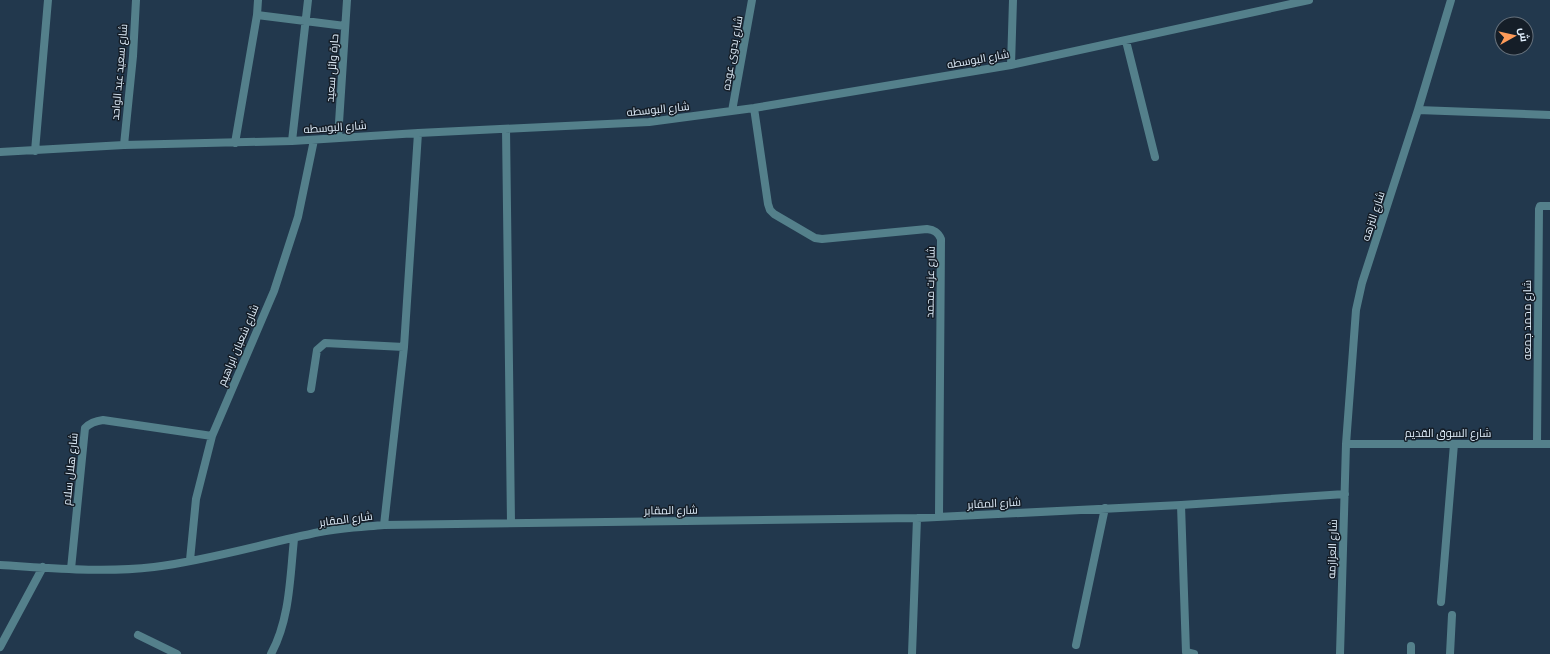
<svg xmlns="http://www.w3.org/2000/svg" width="1550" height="654" font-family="'Exo 2',Cairo,sans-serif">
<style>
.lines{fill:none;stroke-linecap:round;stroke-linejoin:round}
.street{stroke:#54808b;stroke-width:8}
.labels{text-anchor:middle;stroke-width:3;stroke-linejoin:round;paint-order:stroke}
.street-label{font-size:11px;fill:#e0eefb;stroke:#151e28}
</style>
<rect width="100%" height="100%" fill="#22384d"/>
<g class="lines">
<path class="street" d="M257,15L345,26
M1126,41L1155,157
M1011,65L1013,0
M754,108L768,204L770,210L774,214L815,238L822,239L927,229C934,230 938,232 941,239L939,516
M1418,110L1550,115
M732,111L752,0
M506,129L511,523
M338,138L347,0
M292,141L308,0
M235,143L257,15L258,0
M124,145L133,56L136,0
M35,151L48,0
M0,152L124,145L292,141L418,133L649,122L754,108L1011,65L1309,0
M311,389L317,350L325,343L404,347
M1346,444H1550
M1537,444L1539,209L1540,206H1550
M1181,505L1186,652L1194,654
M384,525L404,347L418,133
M190,560L196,499L212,436L274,291L298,217L314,140
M0,565C51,568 103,573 154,567C210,560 265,543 320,532C341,528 362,527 384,525L917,518L1181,505L1345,494
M71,569L85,428C90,423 95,421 103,420L212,436
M1441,602L1454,444
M138,635L177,654
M1076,645L1105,508
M0,647L43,567
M271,654C290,619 290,577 294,539
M912,654L917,518
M1340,654L1346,444L1356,310L1362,283L1418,110L1451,0
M1411,654V646
M1450,654L1452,615"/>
</g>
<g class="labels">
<g class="street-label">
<text transform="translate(732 53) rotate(-80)" y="4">شارع بدوى عوده</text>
<text transform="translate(978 59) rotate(-10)" y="4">شارع البوسطه</text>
<text transform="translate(332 68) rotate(-86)" y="4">حارة وائل سعيد</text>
<text transform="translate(119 72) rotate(-85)" y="4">شارع سعيد عبد الواحد</text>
<text transform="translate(658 109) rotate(-6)" y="4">شارع البوسطه</text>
<text transform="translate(335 127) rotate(-4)" y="4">شارع البوسطه</text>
<text transform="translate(1373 216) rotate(-72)" y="4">شارع النزهه</text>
<text transform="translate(930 282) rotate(-89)" y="4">شارع عزت محمد</text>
<text transform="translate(1527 320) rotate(-90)" y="4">شارع محمد جمعه</text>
<text transform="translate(238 345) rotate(-67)" y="4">شارع شعبان ابراهيم</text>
<text x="1448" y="437">شارع السوق القديم</text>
<text transform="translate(70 469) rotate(-84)" y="4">شارع هلال سلام</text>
<text transform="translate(994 503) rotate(-3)" y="4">شارع المقابر</text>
<text transform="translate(671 510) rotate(-1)" y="4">شارع المقابر</text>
<text transform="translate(346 519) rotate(-7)" y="4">شارع المقابر</text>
<text transform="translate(1332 549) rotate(-88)" y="4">شارع العزازمه</text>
</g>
</g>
<g transform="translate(1514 36) rotate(82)"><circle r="19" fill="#151e28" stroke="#66717c"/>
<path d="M0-3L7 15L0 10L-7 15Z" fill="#fe9b59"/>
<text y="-6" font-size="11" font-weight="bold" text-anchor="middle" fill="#e0eefb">ش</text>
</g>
</svg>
